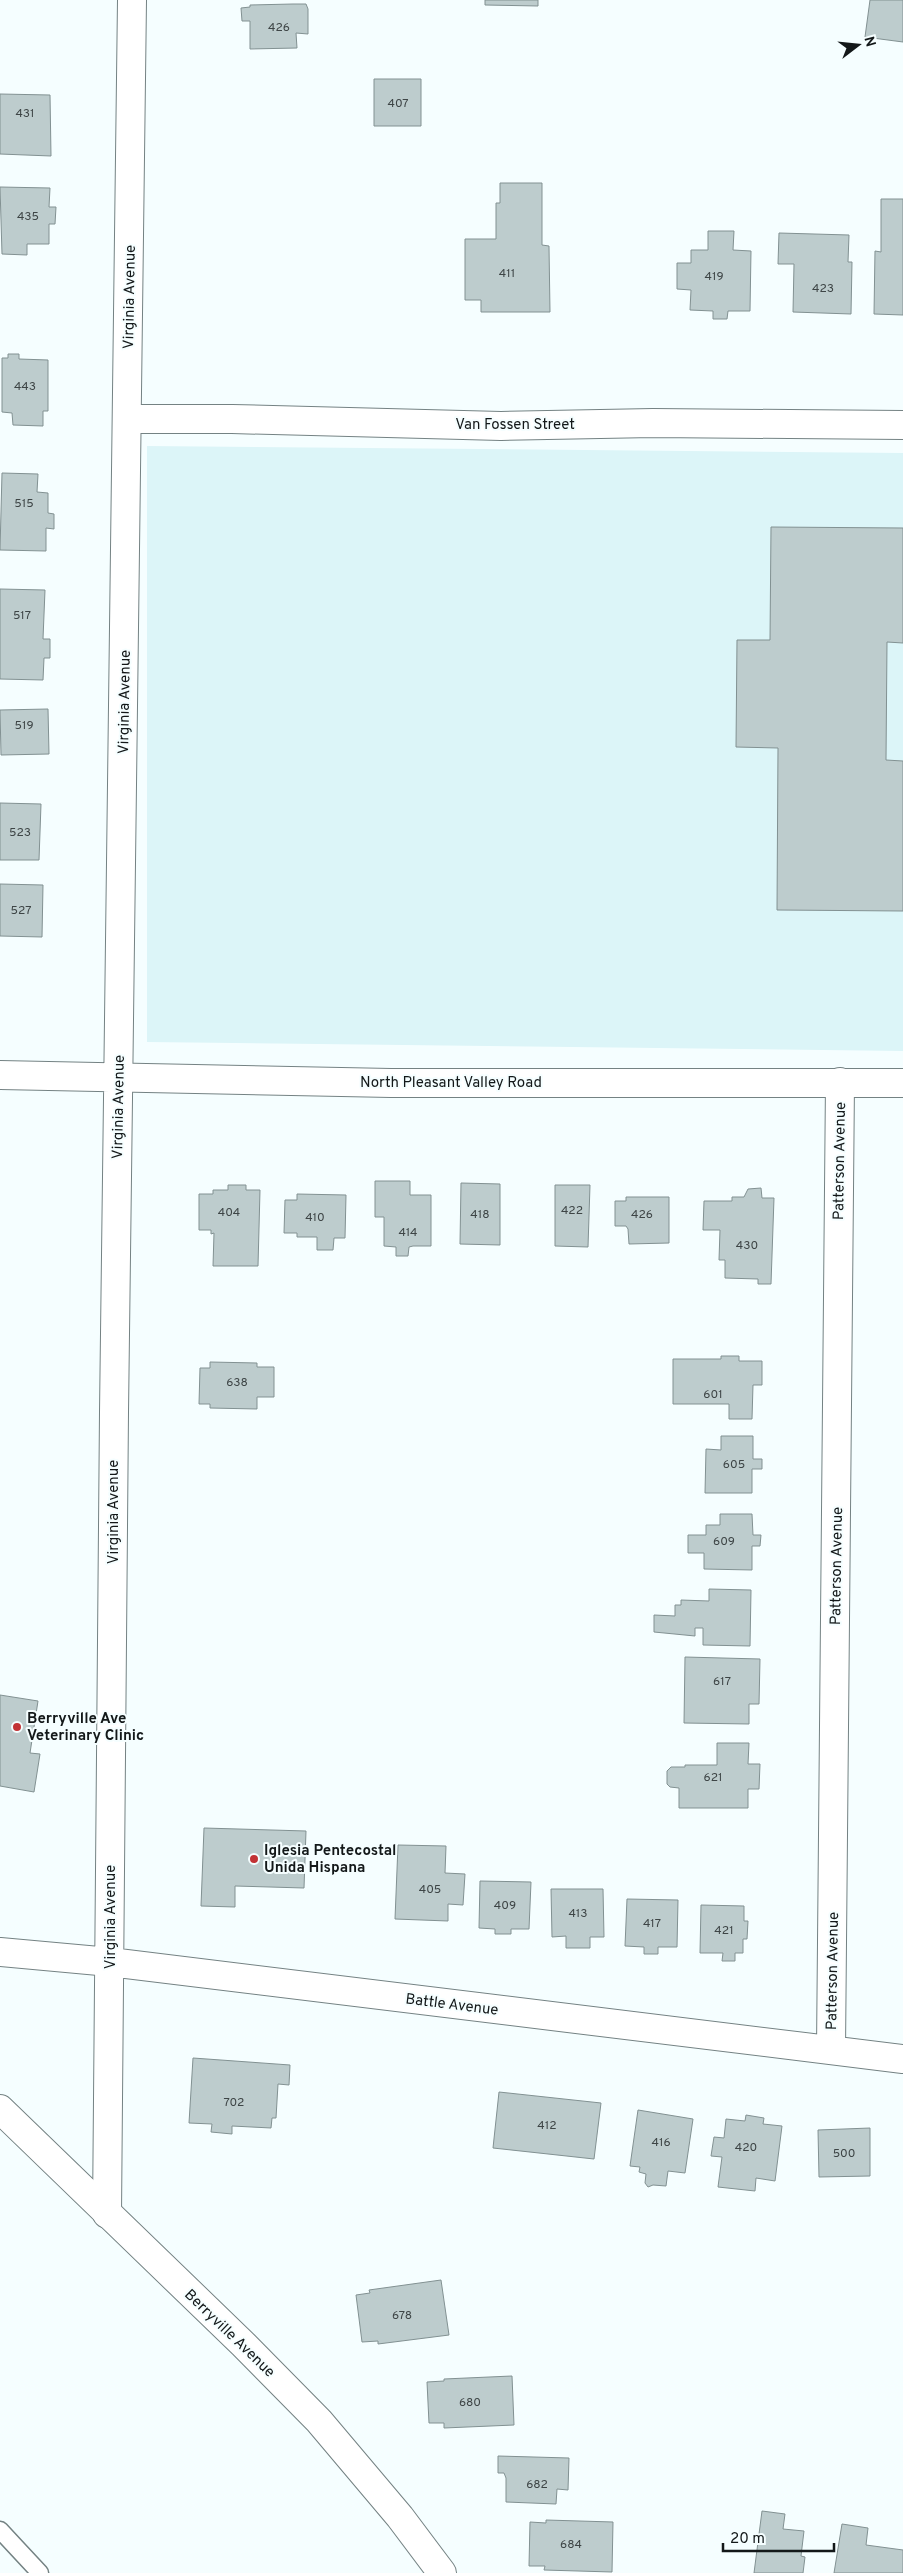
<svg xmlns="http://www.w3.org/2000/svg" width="903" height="2573" font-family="Overpass,sans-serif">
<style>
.built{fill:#dcf5f8}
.building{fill:#bdcccd;stroke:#829192}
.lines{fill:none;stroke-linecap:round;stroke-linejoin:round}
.service-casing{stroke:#748283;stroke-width:19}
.minor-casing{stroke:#748283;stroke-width:30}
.primary-casing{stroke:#748283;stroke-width:30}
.service{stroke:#fff;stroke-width:16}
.minor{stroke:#fff;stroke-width:28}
.primary{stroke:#fff;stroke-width:28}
.poi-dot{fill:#c23235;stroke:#f5feff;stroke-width:2}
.labels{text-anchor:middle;stroke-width:4;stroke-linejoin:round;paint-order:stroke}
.number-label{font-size:12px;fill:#3e4546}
.street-label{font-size:15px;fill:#131819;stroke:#f5feff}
.poi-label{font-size:15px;font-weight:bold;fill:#131819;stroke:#f5feff;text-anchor:start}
</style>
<rect width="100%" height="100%" fill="#f5feff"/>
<path class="built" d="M147,446L903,453V1051L147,1042Z"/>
<path class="building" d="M485,0H538V6L485,5Z
M870,0H903V42L865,37Z
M293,4H306L308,9V34L296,33L297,48L250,49V21H242L241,8L250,7V5Z
M374,79H421V126H374Z
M0,94L50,95L51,156L0,154Z
M500,183H542V245L549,246L550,312H481V300H465V239H496V203H500Z
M0,187L50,188L49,207H56L55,224H49V244H27V255L2,254Z
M881,199H903V315L874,314L875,251L881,252Z
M708,231H734L733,250L751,251L750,311H728L727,319H713V311L690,310L691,290L677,289V263H691V250H708Z
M779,233L849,235L848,262H852L851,314L793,312L794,264H778Z
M8,354H19V359L48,360V411H43V426L13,425L12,413L2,412V358H8Z
M2,473L38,474L37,492L48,493V513L54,514V529L46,528V551L0,550Z
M771,527L903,528V643L887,642L886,760L903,761V911L777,910L778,748L736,747L737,640H770Z
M0,589L45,590L43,639H50V658H44L43,680L0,679Z
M48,709L49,754L1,755L0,710Z
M0,803L41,804L39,860H0Z
M0,884L43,885L42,937L0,936Z
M375,1181H410V1195H431V1246H413L409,1247L408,1256H396V1247L384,1246V1217H375Z
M461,1183L500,1184V1245L460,1244Z
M228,1185H246V1190H260L258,1266H213L214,1233L211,1234V1230H199V1194H213V1190H228Z
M555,1185H590L588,1247L555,1246Z
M761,1188L762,1198H774L771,1284H758V1279L725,1278V1260H719L720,1230H703L704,1201H732V1197H744L748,1189Z
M297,1194L346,1195L345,1238H334L333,1250H317V1237H297V1233H284L285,1200H297Z
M626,1197H669V1243L629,1244L628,1229L626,1226H615V1201H626Z
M721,1356H739V1361H762V1385H753L752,1419H729V1404H673V1359H721Z
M210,1362L257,1363V1367H274V1397H257V1409L210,1408V1404H199L200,1368H210Z
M721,1436H753V1459H762V1469H752V1493H705L706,1449L721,1450Z
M720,1514H752L753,1535H761L760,1546H752V1570L704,1569V1553H688V1535H706V1525H720Z
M709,1589L751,1590L750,1646L703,1645V1628H695V1636L654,1632V1615L675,1616V1605H681V1600L709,1601Z
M685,1657L760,1659L759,1704H749V1724L684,1723Z
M0,1695L38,1701L30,1753L40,1754L34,1792L0,1786Z
M717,1743H749L748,1764H760L759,1789H748V1808H679V1788L670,1787L667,1784V1771L671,1767H685V1765H717Z
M204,1828L306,1831L304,1888L235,1886V1907L201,1906Z
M398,1845L446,1846L445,1873L465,1874L463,1905L448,1904V1921L395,1919Z
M480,1881L531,1882L529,1929H511V1934H495V1929L479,1928Z
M551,1889H603L604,1937H590V1948H566V1936L552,1937Z
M627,1899L678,1900L677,1947H658V1954H644V1947L625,1946Z
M701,1905L744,1906V1921H748L747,1939H743V1953H735V1961H722L723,1953H700Z
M193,2058L290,2065L289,2085L278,2084L276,2118H272L271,2128L232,2126V2134L211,2132L212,2124L189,2123Z
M499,2092L601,2103L594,2159L493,2148Z
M638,2110L693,2119L685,2173L668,2171L666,2186L653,2185L648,2187L645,2183L646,2174L639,2172L640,2167L630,2166Z
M746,2115L764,2118L763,2124L782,2126L775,2181L756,2178L755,2191L718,2187L722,2157L711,2156L714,2137L724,2138L726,2119L745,2121Z
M870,2128V2176L819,2177L818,2130Z
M441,2280L449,2335L378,2344V2341L362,2342L356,2295L370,2293L369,2290Z
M512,2376L514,2425L444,2428V2423H429L427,2382L444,2381V2379Z
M498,2456L569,2458L568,2490L557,2489L556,2504L506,2502V2478L504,2473H498Z
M762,2511L785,2514L783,2529L804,2531L801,2556L805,2557L803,2573H754Z
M546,2520L613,2522L612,2572L544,2570L545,2566H529L530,2522L546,2523Z
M842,2524L868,2528L866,2545L903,2550V2573H834Z"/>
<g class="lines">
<defs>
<path id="service" d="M0,2530L40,2573"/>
<path id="minor" d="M127,419H232L501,426L653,423L903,425
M0,1075L391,1083H903
M0,1952L110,1962L903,2059
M831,2050L840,1082
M107,2214L114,1412L132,0"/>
<path id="primary" d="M0,2109L243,2344L319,2421L400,2517L442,2573"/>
</defs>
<use href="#service" class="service-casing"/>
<use href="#minor" class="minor-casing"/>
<use href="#primary" class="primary-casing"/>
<use href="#service" class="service"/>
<use href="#minor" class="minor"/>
<use href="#primary" class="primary"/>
</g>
<g class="poi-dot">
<circle cx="17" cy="1727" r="5"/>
<circle cx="254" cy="1859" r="5"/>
</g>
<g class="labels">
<g class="number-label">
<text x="279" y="31">426</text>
<text x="398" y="107">407</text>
<text x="25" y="117">431</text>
<text x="28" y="220">435</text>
<text x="507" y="277">411</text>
<text x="714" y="280">419</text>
<text x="823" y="292">423</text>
<text x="25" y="390">443</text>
<text x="24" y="507">515</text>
<text x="22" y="619">517</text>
<text x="24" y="729">519</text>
<text x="20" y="836">523</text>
<text x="21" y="914">527</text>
<text x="572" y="1214">422</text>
<text x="229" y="1216">404</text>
<text x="480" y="1218">418</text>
<text x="642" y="1218">426</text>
<text x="315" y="1221">410</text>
<text x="408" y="1236">414</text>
<text x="747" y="1249">430</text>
<text x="237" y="1386">638</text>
<text x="713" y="1398">601</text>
<text x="734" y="1468">605</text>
<text x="724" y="1545">609</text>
<text x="722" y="1685">617</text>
<text x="713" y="1781">621</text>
<text x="430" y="1893">405</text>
<text x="505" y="1909">409</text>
<text x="578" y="1917">413</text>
<text x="652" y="1927">417</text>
<text x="724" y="1934">421</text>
<text x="234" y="2106">702</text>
<text x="547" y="2129">412</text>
<text x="661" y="2146">416</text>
<text x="746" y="2151">420</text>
<text x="844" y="2157">500</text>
<text x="402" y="2319">678</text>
<text x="470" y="2406">680</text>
<text x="537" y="2488">682</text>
<text x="571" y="2548">684</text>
</g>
<g class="street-label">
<text transform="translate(129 297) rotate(-89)" y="5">Virginia Avenue</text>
<text x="515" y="429">Van Fossen Street</text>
<text transform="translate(124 702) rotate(-89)" y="5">Virginia Avenue</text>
<text x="451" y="1087">North Pleasant Valley Road</text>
<text transform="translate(118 1107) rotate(-89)" y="5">Virginia Avenue</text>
<text transform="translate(839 1161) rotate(-89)" y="5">Patterson Avenue</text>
<text transform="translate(113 1512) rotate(-90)" y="5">Virginia Avenue</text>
<text transform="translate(836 1566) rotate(-89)" y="5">Patterson Avenue</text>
<text transform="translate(110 1917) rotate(-90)" y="5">Virginia Avenue</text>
<text transform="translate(832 1971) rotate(-89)" y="5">Patterson Avenue</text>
<text transform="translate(452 2004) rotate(7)" y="5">Battle Avenue</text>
<text transform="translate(230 2333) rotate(44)" y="5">Berryville Avenue</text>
</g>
<g class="poi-label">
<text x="27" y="1723">Berryville Ave<tspan x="27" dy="17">Veterinary Clinic</tspan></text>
<text x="264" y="1855">Iglesia Pentecostal<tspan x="264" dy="17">Unida Hispana</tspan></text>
</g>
</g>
<g transform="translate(858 45) rotate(74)" stroke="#f5feff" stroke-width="4" paint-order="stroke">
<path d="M0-4L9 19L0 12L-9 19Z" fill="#131819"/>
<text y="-8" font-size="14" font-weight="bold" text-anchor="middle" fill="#131819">N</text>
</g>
<path d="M723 2543v8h111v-8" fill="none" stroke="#131819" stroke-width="2.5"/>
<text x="730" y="2543" font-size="15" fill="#131819" stroke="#f5feff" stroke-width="4" paint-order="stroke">20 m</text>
</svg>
